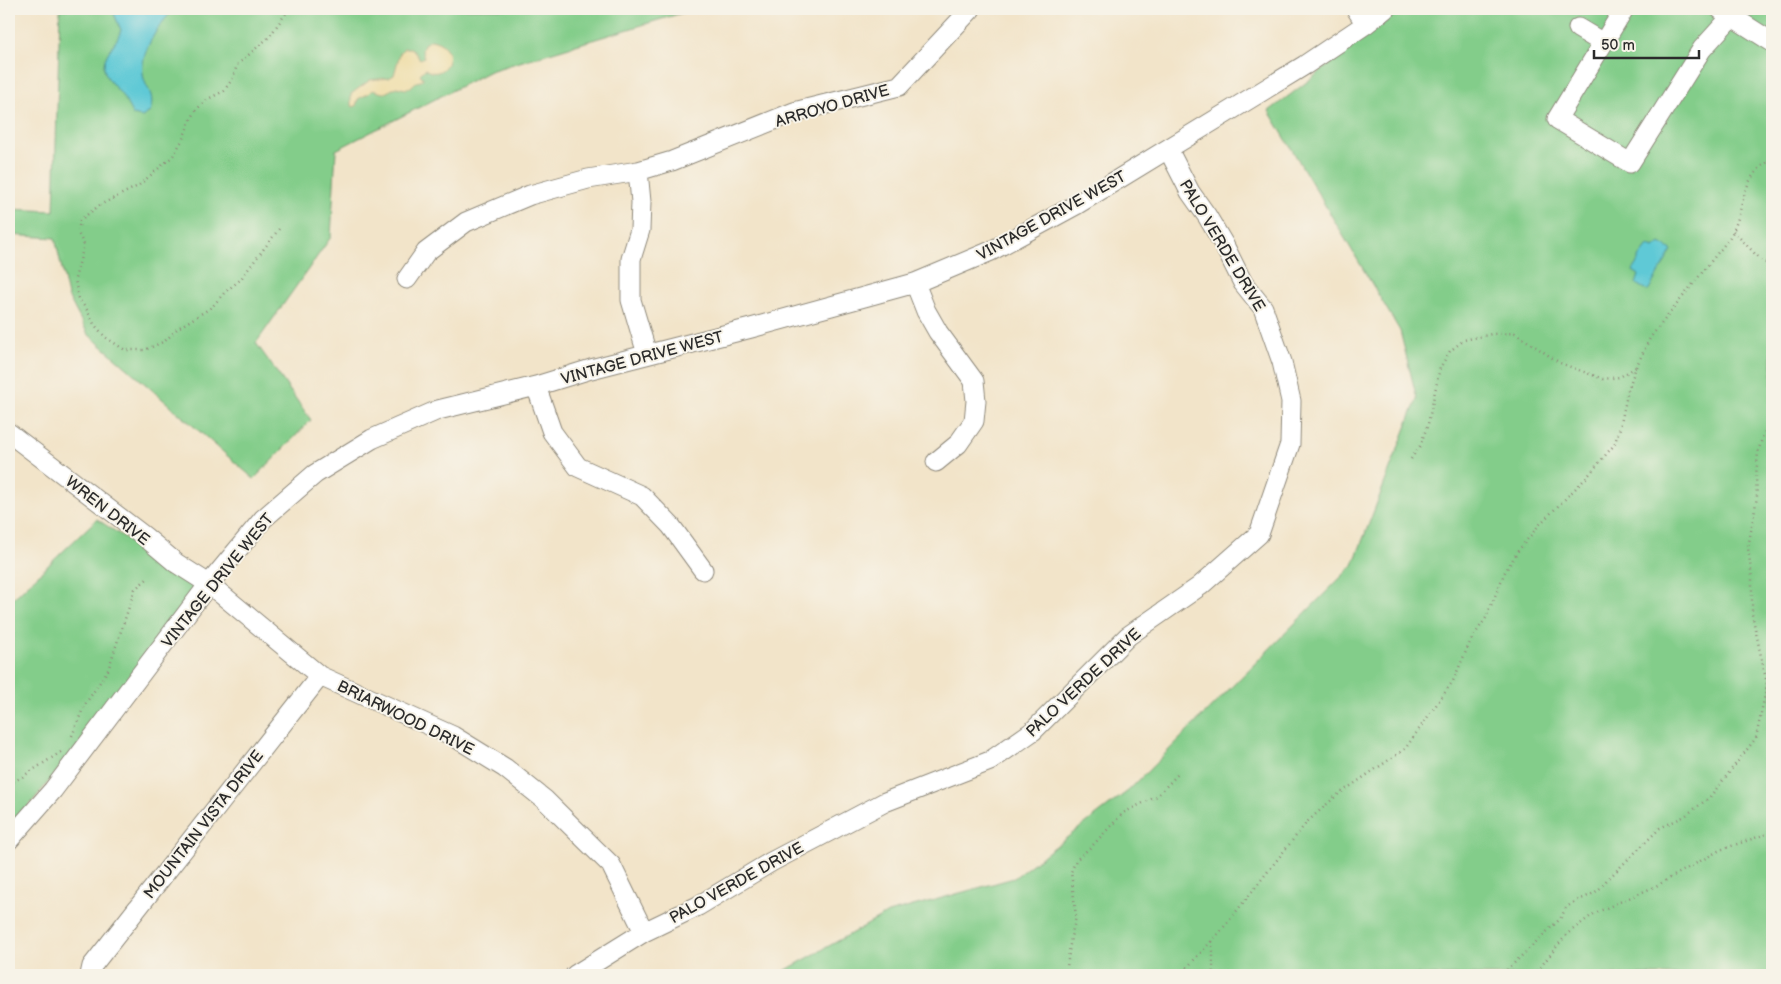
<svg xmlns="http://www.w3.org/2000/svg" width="1781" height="984" font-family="'Balsamiq Sans',sans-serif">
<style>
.green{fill:#83cd8a;stroke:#577c5a}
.sand{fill:#eeda9e;stroke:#8c8264}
.water{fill:#5ec9d6;stroke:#447a80}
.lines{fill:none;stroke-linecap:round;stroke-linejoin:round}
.minor-casing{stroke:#8e887a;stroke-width:21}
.path{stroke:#8e887a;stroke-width:2.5;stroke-dasharray:1 4;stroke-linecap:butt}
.minor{stroke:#fff;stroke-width:19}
.labels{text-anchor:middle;stroke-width:4;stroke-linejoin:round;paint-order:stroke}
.street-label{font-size:16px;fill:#2b2b2b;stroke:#f7f3e8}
</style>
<rect width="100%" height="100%" fill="#f7f3e8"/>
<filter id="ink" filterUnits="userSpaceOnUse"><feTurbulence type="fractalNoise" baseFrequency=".02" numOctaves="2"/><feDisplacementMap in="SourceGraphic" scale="10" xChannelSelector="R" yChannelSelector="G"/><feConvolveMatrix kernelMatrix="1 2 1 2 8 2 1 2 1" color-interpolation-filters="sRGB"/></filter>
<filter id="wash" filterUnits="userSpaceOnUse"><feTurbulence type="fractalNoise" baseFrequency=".0096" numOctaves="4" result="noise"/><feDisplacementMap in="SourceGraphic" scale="20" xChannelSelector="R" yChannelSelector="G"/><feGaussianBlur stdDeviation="1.12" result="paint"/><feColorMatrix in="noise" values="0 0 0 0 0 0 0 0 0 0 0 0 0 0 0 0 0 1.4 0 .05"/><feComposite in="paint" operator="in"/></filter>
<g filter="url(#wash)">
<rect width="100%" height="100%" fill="#f2e4c9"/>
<path class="green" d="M60,9H695L490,71L336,150L331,237L256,343L311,420L254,479L88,334L68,296L55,238L9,235V209L54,211Z
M1402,9H1772V975H777L888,913L1014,878L1128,791L1353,565L1417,399L1400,331L1269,111Z
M97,519L196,586L90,731L9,830V601L17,595Z"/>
<path class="sand" d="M431,40C463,46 445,84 425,69L420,74L423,78L421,81L416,82C408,90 408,90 397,87C380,95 388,94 372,90L368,94L358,99L356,106L353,107L351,104V94L370,80L389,78L394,75L400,53L404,48H411L420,59L424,57L422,51L424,44Z"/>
<path class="water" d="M112,9H175C159,23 140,52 143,74C145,90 156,92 150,112L142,117L133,115C129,108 126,101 121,94C112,83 99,73 106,57C110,47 118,41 121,30Z
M1660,243L1672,250L1648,291L1636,284L1639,275L1633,271L1640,256L1648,246L1654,248Z"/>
</g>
<g filter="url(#ink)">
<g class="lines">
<defs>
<path id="minor" d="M1356,9L1366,24
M1624,9L1557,119L1630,163L1702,49L1732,16L1737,9
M1720,9L1772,42
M1578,28L1603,43
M638,171L641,202L640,230L631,259V300L647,354
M407,279L426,252L466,222L530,195L588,179L638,171L672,161L794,112L899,86L971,9
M915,283L926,311L938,332L974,381L976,401L974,421L958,444L936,462
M536,386L552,432L578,467L642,496L671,526L703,570
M9,433L144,536L176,563L209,584L320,676L453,736L505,768L545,800L611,865L644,932
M9,840L53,790L209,584L263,519L315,474L372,439L438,410L536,386L591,369L751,328L915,283L991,251L1076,205L1305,65L1366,24L1385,9
M90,975L92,966L320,676
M575,975L644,932L698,906L771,862L885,802L990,761L1033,731L1128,636L1200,586L1259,534L1290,444L1291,401L1282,362L1263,308L1243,283L1223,243L1207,216L1190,192L1168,149"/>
</defs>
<use href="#minor" class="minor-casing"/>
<path class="path" d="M279,229L240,280L225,292L212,307L178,328L165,341L145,350H125L105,337L94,324L87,310L78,298L75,279L84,245L78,233L80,220L100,205L138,186L173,156L183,139L189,123L197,109L208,99L224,91L233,78L237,65L269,37L289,9
M1733,231L1762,261L1772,266
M1411,459L1420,446L1428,424L1440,368L1450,351L1464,340L1492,334L1515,333L1560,363L1603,379L1620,377L1636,367
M72,736L84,706L108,670L135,589L147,579
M9,784L22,777L61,752
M1211,941L1213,951V975
M1066,975L1071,937L1076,917L1071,872L1076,860L1093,845L1123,813L1157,796L1178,774
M1180,975L1220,932L1307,822L1336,796L1405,749L1453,681L1471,640L1486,618L1505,572L1518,551L1539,525L1587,477L1614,445L1620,428L1628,390L1636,367L1650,338L1728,240C1747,212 1737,177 1772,160
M1506,975L1507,970L1560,919C1562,916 1564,911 1566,908C1579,896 1594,899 1606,881L1660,828L1685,816L1710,797L1756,738L1767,684L1752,614V577L1748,548L1757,497L1756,477L1758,452L1763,435L1772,420
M1534,975L1567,934L1595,913L1656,886L1720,850L1772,832"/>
<use href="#minor" class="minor"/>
</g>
</g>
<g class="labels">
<g class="street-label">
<text transform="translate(832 105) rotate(-16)" y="6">ARROYO DRIVE</text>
<text transform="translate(1051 215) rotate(-29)" y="6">VINTAGE DRIVE WEST</text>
<text transform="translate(1223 245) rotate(59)" y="6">PALO VERDE DRIVE</text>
<text transform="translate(642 357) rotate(-15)" y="6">VINTAGE DRIVE WEST</text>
<text transform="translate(108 510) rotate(38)" y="6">WREN DRIVE</text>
<text transform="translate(217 580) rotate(-51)" y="6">VINTAGE DRIVE WEST</text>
<text transform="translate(1083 682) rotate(-43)" y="6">PALO VERDE DRIVE</text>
<text transform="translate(406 717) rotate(26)" y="6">BRIARWOOD DRIVE</text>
<text transform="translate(203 824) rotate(-52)" y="6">MOUNTAIN VISTA DRIVE</text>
<text transform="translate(736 882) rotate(-29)" y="6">PALO VERDE DRIVE</text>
</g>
</g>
<rect width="1781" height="984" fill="none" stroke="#f7f3e8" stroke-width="30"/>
<path d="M1594 50v8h105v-8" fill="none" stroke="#2b2b2b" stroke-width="2.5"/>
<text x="1601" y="50" font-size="15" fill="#2b2b2b" stroke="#f7f3e8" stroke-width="4" paint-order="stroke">50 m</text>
</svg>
